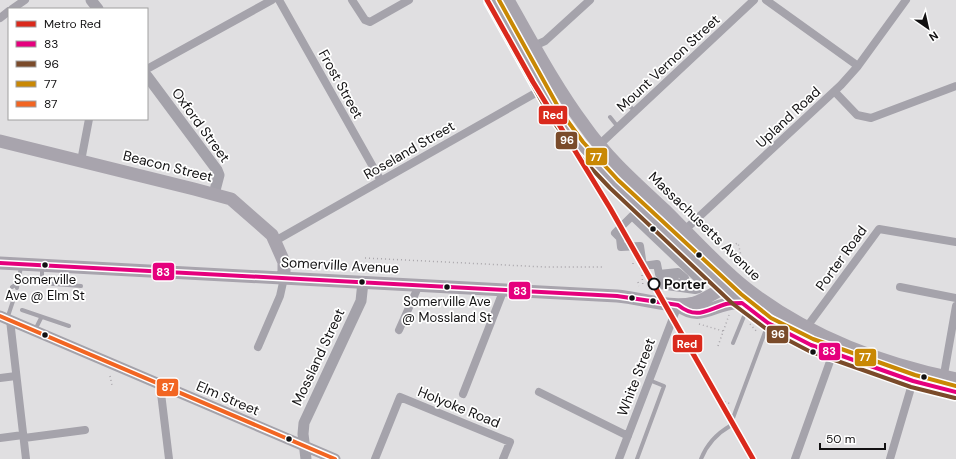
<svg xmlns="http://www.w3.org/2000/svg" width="956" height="459" font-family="'DM Sans',sans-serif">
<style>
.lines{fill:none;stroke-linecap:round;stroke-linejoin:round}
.path{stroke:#a9a6ab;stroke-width:1.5;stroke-dasharray:1 3;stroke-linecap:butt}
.lane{stroke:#a5a3ab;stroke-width:4}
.street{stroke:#a5a3ab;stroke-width:8}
.secondary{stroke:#a4a2aa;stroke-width:11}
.primary{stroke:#a8a4ad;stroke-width:13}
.bus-1-casing{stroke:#fff;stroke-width:7}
.bus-2-casing{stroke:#fff;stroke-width:7}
.bus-3-casing{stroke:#fff;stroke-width:7}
.bus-4-casing{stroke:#fff;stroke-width:7}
.bus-1{stroke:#e5007d;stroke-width:4}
.bus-2{stroke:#7a4b2a;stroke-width:4}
.bus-3{stroke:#c98804;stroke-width:4}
.bus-4{stroke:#f26522;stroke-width:4}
.metro-1-casing{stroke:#fff;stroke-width:8}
.metro-1{stroke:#da291c;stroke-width:5}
.bus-dot{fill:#121112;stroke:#fff;stroke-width:1.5}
.stop-dot{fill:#fff;stroke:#121112;stroke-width:2}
.labels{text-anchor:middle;stroke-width:3.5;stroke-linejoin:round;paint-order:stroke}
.bus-label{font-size:13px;fill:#121112;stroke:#fff}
.street-label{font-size:14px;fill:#121112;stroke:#fff}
.stop-label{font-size:14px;font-weight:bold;fill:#121112;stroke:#fff;text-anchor:start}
.line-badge{stroke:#fff;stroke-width:1.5}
.badge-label{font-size:11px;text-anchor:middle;font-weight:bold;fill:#fff}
</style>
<rect width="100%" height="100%" fill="#e0dfe1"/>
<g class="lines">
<path class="path" d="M721,250L738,243L745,272
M365,258L545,267H604
M633,263V265
M642,275L643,287
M638,282L639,286
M699,324L723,331
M750,324L758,333
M718,346L729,315
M110,376L112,385
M717,399L731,404"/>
<path class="lane" d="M626,103L635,111
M610,117L618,127
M27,282L81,286
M42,283V267
M12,287L17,284
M17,288L21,267
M22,310L69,326
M7,319L14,298
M35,330L41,318
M733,343L747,309
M637,459L664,386L649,380
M701,459C707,444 716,434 730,426L768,324"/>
<path class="street" d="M279,0L381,181
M352,0L365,20L370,22L409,0
M766,0L858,66
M12,9L25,0
M0,18L9,11
M534,46L545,41L590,0
M147,69L272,0
M835,92L857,115L871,118L956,86
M599,145L754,0
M81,161L89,119
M632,216L698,279L700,284L699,289L695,290L660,285V281L675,280V283L686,282L685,278L678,272L659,274L657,264L643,266L640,246L621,247L620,238L615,233Z
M674,240L841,85L858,66L906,0
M275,241L555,82
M900,287L956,298
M10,320L26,459
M806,328L879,229L956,242
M399,330L419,285
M258,347L280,296L284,278
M0,378L16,376
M943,380L956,306
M160,385L169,459
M539,392L628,436
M463,394L504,289
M0,438L23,435
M24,438L85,430
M375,459L400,397L510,442L503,459
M619,459L678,305
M795,459L833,353
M890,459L913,381"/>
<path class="secondary" d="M91,0L98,9
M147,76L217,170L219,175L214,194
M0,316L335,459
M306,459L303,434L304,423L361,301L363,282"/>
<path class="primary" d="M492,0L556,115L578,146L614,184L737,299L768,323L811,345L913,381L956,392
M508,0C532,42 555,86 584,125C607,158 637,184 666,211C691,236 720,268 747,289C808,336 882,364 956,379
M0,141L194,189L231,199L272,235L284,262V278
M0,263L617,296C642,298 670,309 694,303C712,298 727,279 746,288
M678,305C702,324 716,300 742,303"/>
<defs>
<path id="bus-1" d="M0,263L617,296L678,305C697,320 706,310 726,304C731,303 737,303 742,303L768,323L811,345L913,381L956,392"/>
<path id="bus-2" d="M487,3L551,118L573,149L610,188L733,304L765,328L809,351L911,387L955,398"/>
<path id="bus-3" d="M499,0L561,112L583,142L618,180L741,294L771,318L813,339L915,375L956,386"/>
<path id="bus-4" d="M0,316L335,459"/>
</defs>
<use href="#bus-1" class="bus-1-casing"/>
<use href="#bus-2" class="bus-2-casing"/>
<use href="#bus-3" class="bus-3-casing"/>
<use href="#bus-4" class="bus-4-casing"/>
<use href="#bus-1" class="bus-1"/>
<use href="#bus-2" class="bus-2"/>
<use href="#bus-3" class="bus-3"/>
<use href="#bus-4" class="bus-4"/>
<defs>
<path id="metro-1" d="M487,0L533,82L610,208L753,459"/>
</defs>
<use href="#metro-1" class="metro-1-casing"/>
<use href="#metro-1" class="metro-1"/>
</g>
<g class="bus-dot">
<circle cx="653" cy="229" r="3.5"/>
<circle cx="699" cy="255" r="3.5"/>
<circle cx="45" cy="265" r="3.5"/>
<circle cx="362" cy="282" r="3.5"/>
<circle cx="447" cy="287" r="3.5"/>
<circle cx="632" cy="298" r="3.5"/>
<circle cx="653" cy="301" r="3.5"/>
<circle cx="45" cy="335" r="3.5"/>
<circle cx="813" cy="352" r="3.5"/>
<circle cx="924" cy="377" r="3.5"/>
<circle cx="289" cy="439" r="3.5"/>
</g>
<circle class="stop-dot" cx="654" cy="284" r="5.5"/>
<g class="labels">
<g class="bus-label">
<text x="45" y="284">Somerville<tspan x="45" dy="16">Ave @ Elm St</tspan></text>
<text x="447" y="306">Somerville Ave<tspan x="447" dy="16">@ Mossland St</tspan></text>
</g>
<g class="street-label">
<text transform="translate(668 63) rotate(-43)" y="5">Mount Vernon Street</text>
<text transform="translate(341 84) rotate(61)" y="5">Frost Street</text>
<text transform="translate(788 117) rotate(-43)" y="5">Upland Road</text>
<text transform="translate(201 125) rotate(54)" y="5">Oxford Street</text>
<text transform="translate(409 150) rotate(-30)" y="5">Roseland Street</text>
<text transform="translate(168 166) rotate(14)" y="5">Beacon Street</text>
<text transform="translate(705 226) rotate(44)" y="5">Massachusetts Avenue</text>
<text transform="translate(841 258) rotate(-54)" y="5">Porter Road</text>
<text transform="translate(340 265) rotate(3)" y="5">Somerville Avenue</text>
<text transform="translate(318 357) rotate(-65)" y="5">Mossland Street</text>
<text transform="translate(636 377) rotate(-69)" y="5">White Street</text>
<text transform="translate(228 398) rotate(23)" y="5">Elm Street</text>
<text transform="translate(459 407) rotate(22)" y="5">Holyoke Road</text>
</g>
<g class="stop-label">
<text x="664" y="289">Porter</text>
</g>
</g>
<g class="line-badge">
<rect x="538" y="105" width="30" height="20" rx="4" fill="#da291c"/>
<rect x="555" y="131" width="23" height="19" rx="4" fill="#7a4b2a"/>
<rect x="585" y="147" width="23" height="19" rx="4" fill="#c98804"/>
<rect x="152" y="262" width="23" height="19" rx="4" fill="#e5007d"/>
<rect x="508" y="281" width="23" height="19" rx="4" fill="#e5007d"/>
<rect x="766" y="325" width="23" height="19" rx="4" fill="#7a4b2a"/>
<rect x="672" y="334" width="31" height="19" rx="4" fill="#da291c"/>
<rect x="818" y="342" width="23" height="19" rx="4" fill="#e5007d"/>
<rect x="854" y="348" width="23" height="19" rx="4" fill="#c98804"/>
<rect x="156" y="378" width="23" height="19" rx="4" fill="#f26522"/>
</g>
<g class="badge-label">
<text x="553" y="119">Red</text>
<text x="567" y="144">96</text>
<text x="596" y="161">77</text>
<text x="163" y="276">83</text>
<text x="520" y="295">83</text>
<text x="778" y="338">96</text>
<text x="687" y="348">Red</text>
<text x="829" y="355">83</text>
<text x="865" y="361">77</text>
<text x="168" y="391">87</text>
</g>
<rect x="8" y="8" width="140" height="112" fill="#ffffff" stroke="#a0a0a0"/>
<rect x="16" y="21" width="20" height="6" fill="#da291c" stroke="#a0a0a0"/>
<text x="44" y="28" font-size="12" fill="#121112">Metro Red</text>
<rect x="16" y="41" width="20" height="6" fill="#e5007d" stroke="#a0a0a0"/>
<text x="44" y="48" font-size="12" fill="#121112">83</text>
<rect x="16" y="61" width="20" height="6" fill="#7a4b2a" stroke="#a0a0a0"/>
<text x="44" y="68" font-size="12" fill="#121112">96</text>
<rect x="16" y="81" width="20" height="6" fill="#c98804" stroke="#a0a0a0"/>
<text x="44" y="88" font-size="12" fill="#121112">77</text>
<rect x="16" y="101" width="20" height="6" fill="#f26522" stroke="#a0a0a0"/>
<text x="44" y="108" font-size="12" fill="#121112">87</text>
<g transform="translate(928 28) rotate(146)" stroke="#ffffff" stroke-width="3" paint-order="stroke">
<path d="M0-3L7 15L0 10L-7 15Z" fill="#121112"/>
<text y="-6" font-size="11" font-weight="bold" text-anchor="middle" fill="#121112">N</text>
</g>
<path d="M820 443v6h65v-6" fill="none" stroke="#121112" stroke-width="2"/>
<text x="826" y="443" font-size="12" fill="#121112" stroke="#ffffff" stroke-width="3" paint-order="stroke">50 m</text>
</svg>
